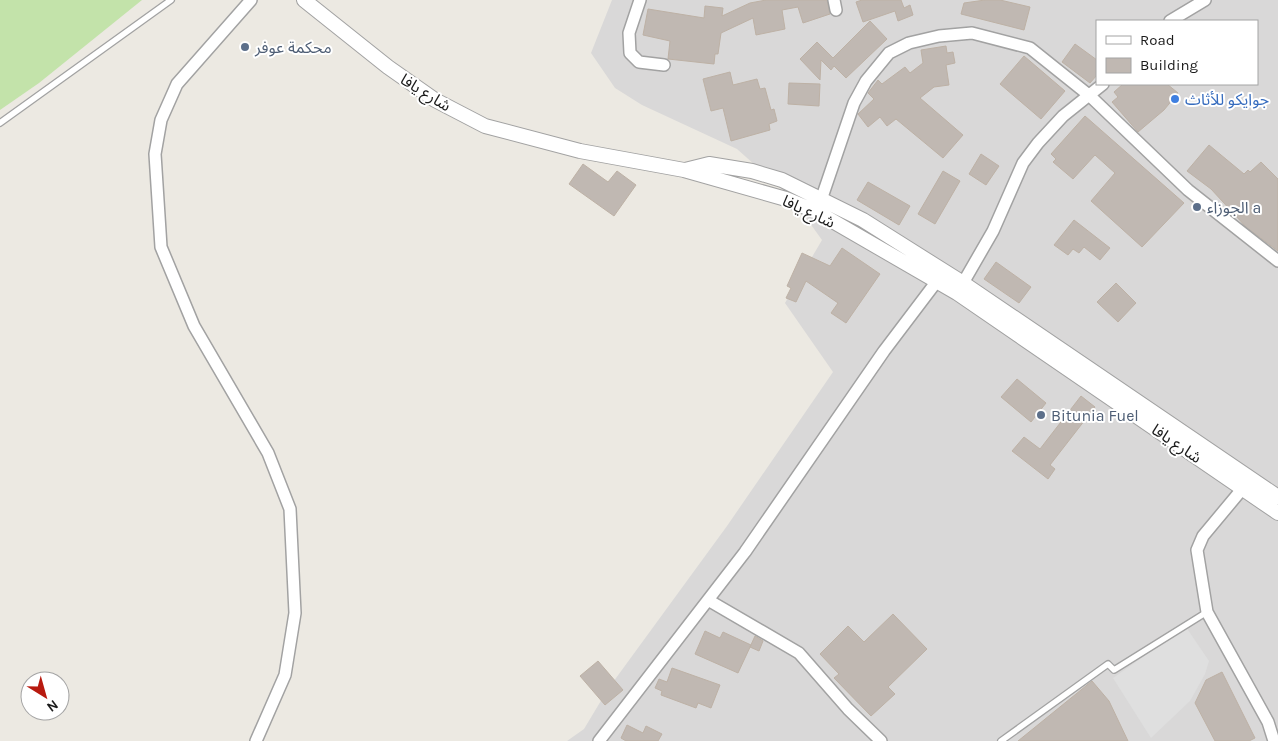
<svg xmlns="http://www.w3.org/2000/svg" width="1278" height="741" font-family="Karla,'Noto Sans Arabic',sans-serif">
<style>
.residential{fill:#d9d8d8;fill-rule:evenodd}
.grass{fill:#c3e3aa}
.parking{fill:#dfdfdf}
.building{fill:#c0b8b2;stroke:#bdb1a5}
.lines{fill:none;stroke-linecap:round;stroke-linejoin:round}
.service-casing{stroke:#a2a2a2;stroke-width:8}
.minor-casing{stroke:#a2a2a2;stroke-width:14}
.tertiary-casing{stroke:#a2a2a2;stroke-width:16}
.service{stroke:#fff;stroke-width:5.5}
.minor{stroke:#fff;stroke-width:11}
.tertiary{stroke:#fff;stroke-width:14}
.service-dot{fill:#5c6f8a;stroke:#fff;stroke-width:2}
.shop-dot{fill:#3f7fe0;stroke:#fff;stroke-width:2}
.labels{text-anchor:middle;stroke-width:4;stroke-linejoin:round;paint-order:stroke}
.service-label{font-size:16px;fill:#4e5e75;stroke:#fff;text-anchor:start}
.street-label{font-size:16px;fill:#1b1b1b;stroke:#fff}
.shop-label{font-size:16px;fill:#366cbe;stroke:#fff;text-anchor:start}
</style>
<rect width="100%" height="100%" fill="#ece9e2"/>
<path class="residential" d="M612,0H1278V741H567L584,729L608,689L727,526L833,372L785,303L822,240L791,197L737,149L642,105L615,88L591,53ZM1097,21H1257V84H1097Z"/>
<path class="grass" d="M0,0H142L39,83L0,110Z"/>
<path class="parking" d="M1186,627L1209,661L1205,674L1190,701L1151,738L1113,678Z"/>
<path class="building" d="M766,0H827L830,14L803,23L798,7L782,10L785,29L756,35L753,18L721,33L718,54H715L714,64L668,59L670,41L643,35L648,9L704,18L705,6L723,8L722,16L750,3Z
M862,0H901L904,8L910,5L913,15L898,21L895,11L863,22L856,2Z
M985,0H1000L1030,7L1024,30L961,14L964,3Z
M870,21L887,39L846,78L834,66L831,70L821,60L820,80L800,59L817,42L833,58Z
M1075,44L1097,60V75L1090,83L1062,62Z
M946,46L947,53L953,52L955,63L946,65L949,85L934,87L920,98L963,135L943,158L896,119L887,126L880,117L868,127L858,114L874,99L868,93L878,80L882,84L905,67L910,73L923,63L921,50Z
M1024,56L1065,91L1041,119L1000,84Z
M730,72L733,85L757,79L760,89L765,88L771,110L774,109L777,121L769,124L770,130L731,141L723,108L711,111L703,79Z
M789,83L820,84L819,106L788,104Z
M1123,84H1167L1178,93L1164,110L1138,132L1112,102L1118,97L1114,92Z
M1085,116L1184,203L1142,247L1091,201L1115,173L1095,155L1073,179L1053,162L1056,159L1051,154Z
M1209,145L1244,174L1248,170L1250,172L1261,162L1278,179V251L1246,227L1211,189L1187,171Z
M981,154L999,166L986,185L969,174Z
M583,164L608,182L617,171L636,185L614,216L569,184Z
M943,171L960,181L935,224L918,214Z
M868,182L910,206L899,225L857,200Z
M1074,220L1110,248L1100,260L1084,247L1079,253L1073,249L1068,255L1054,245Z
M842,248L880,274L846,323L831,313L838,303L806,281L796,302L786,298L791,288L787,286L802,253L830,266Z
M996,262L1031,287L1019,303L984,279Z
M1116,283L1136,303L1118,322L1097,302Z
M1017,379L1046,403L1031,422L1001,397Z
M1081,396L1095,407L1050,465L1055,469L1048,479L1012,451L1024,437L1040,449Z
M893,614L927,649L888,687L895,694L871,716L834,678L839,674L820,654L848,626L864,642Z
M705,631L720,638L723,632L751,645L738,673L695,654Z
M755,636L763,641L759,651L750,647Z
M598,661L623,690L605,705L580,676Z
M672,668L720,685L711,708L698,703L696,708L661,695L662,691L655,688L659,679L667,682Z
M1222,672L1255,738L1249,741H1215L1195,703L1206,680Z
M1092,681L1109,701L1128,741H1018Z
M627,725L643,733L646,726L662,734L658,741H626L621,738Z"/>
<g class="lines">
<defs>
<path id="service" d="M0,123L171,0
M1001,741L1108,664L1114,670L1207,612"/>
<path id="minor" d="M251,0L177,84L161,120L155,154L161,247L194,326L268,453L290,509L295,613L285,675L256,741
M640,0L629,33L630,53L639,62L664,65
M834,0L836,10
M1170,21L1205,0
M819,206L854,103L866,81L889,53L909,43L939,36L972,33L1030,48L1090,96L1188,190L1278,261
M963,283L993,231L1023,163L1038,143L1063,116L1103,84
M1243,488L1203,536L1197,550L1207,612L1268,722L1274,741
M708,600L799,653L848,709L881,741
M599,741L745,552L884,351L937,281"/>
<path id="tertiary" d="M304,0L388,67L435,100L485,126L580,151L684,170L786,199L817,212L957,293L1278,513
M685,170L709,164L752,171L782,180L863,220L963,283L1278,497"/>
</defs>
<use href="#service" class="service-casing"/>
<use href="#minor" class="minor-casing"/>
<use href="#tertiary" class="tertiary-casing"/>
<use href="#service" class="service"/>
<use href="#minor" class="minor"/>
<use href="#tertiary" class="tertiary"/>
</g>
<g class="service-dot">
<circle cx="245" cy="47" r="5"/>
<circle cx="1197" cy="207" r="5"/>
<circle cx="1041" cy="415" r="5"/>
</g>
<circle class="shop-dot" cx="1175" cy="99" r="5"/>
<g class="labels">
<g class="service-label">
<text x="255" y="53">محكمة عوفر</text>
<text x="1207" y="213">الجوزاء a</text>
<text x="1051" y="421">Bitunia Fuel</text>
</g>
<g class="street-label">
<text transform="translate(426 92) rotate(32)" y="6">شارع يافا</text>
<text transform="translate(809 211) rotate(25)" y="6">شارع يافا</text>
<text transform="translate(1177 443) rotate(34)" y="6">شارع يافا</text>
</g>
<g class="shop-label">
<text x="1185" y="105">جوايكو للأثاث</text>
</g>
</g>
<rect x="1096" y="20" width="162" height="65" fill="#ffffff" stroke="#a4a4a4"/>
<rect x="1106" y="36" width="25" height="8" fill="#ffffff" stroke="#a4a4a4"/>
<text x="1140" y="45" font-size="15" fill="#1b1b1b">Road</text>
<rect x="1106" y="58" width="25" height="15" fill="#c0b8b2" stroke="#a4a4a4"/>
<text x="1140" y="70" font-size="15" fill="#1b1b1b">Building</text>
<g transform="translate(45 696) rotate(143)"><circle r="24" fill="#ffffff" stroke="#a4a4a4"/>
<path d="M0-4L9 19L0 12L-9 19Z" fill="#b81a0f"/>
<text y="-8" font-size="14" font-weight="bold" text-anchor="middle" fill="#1b1b1b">N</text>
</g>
</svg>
